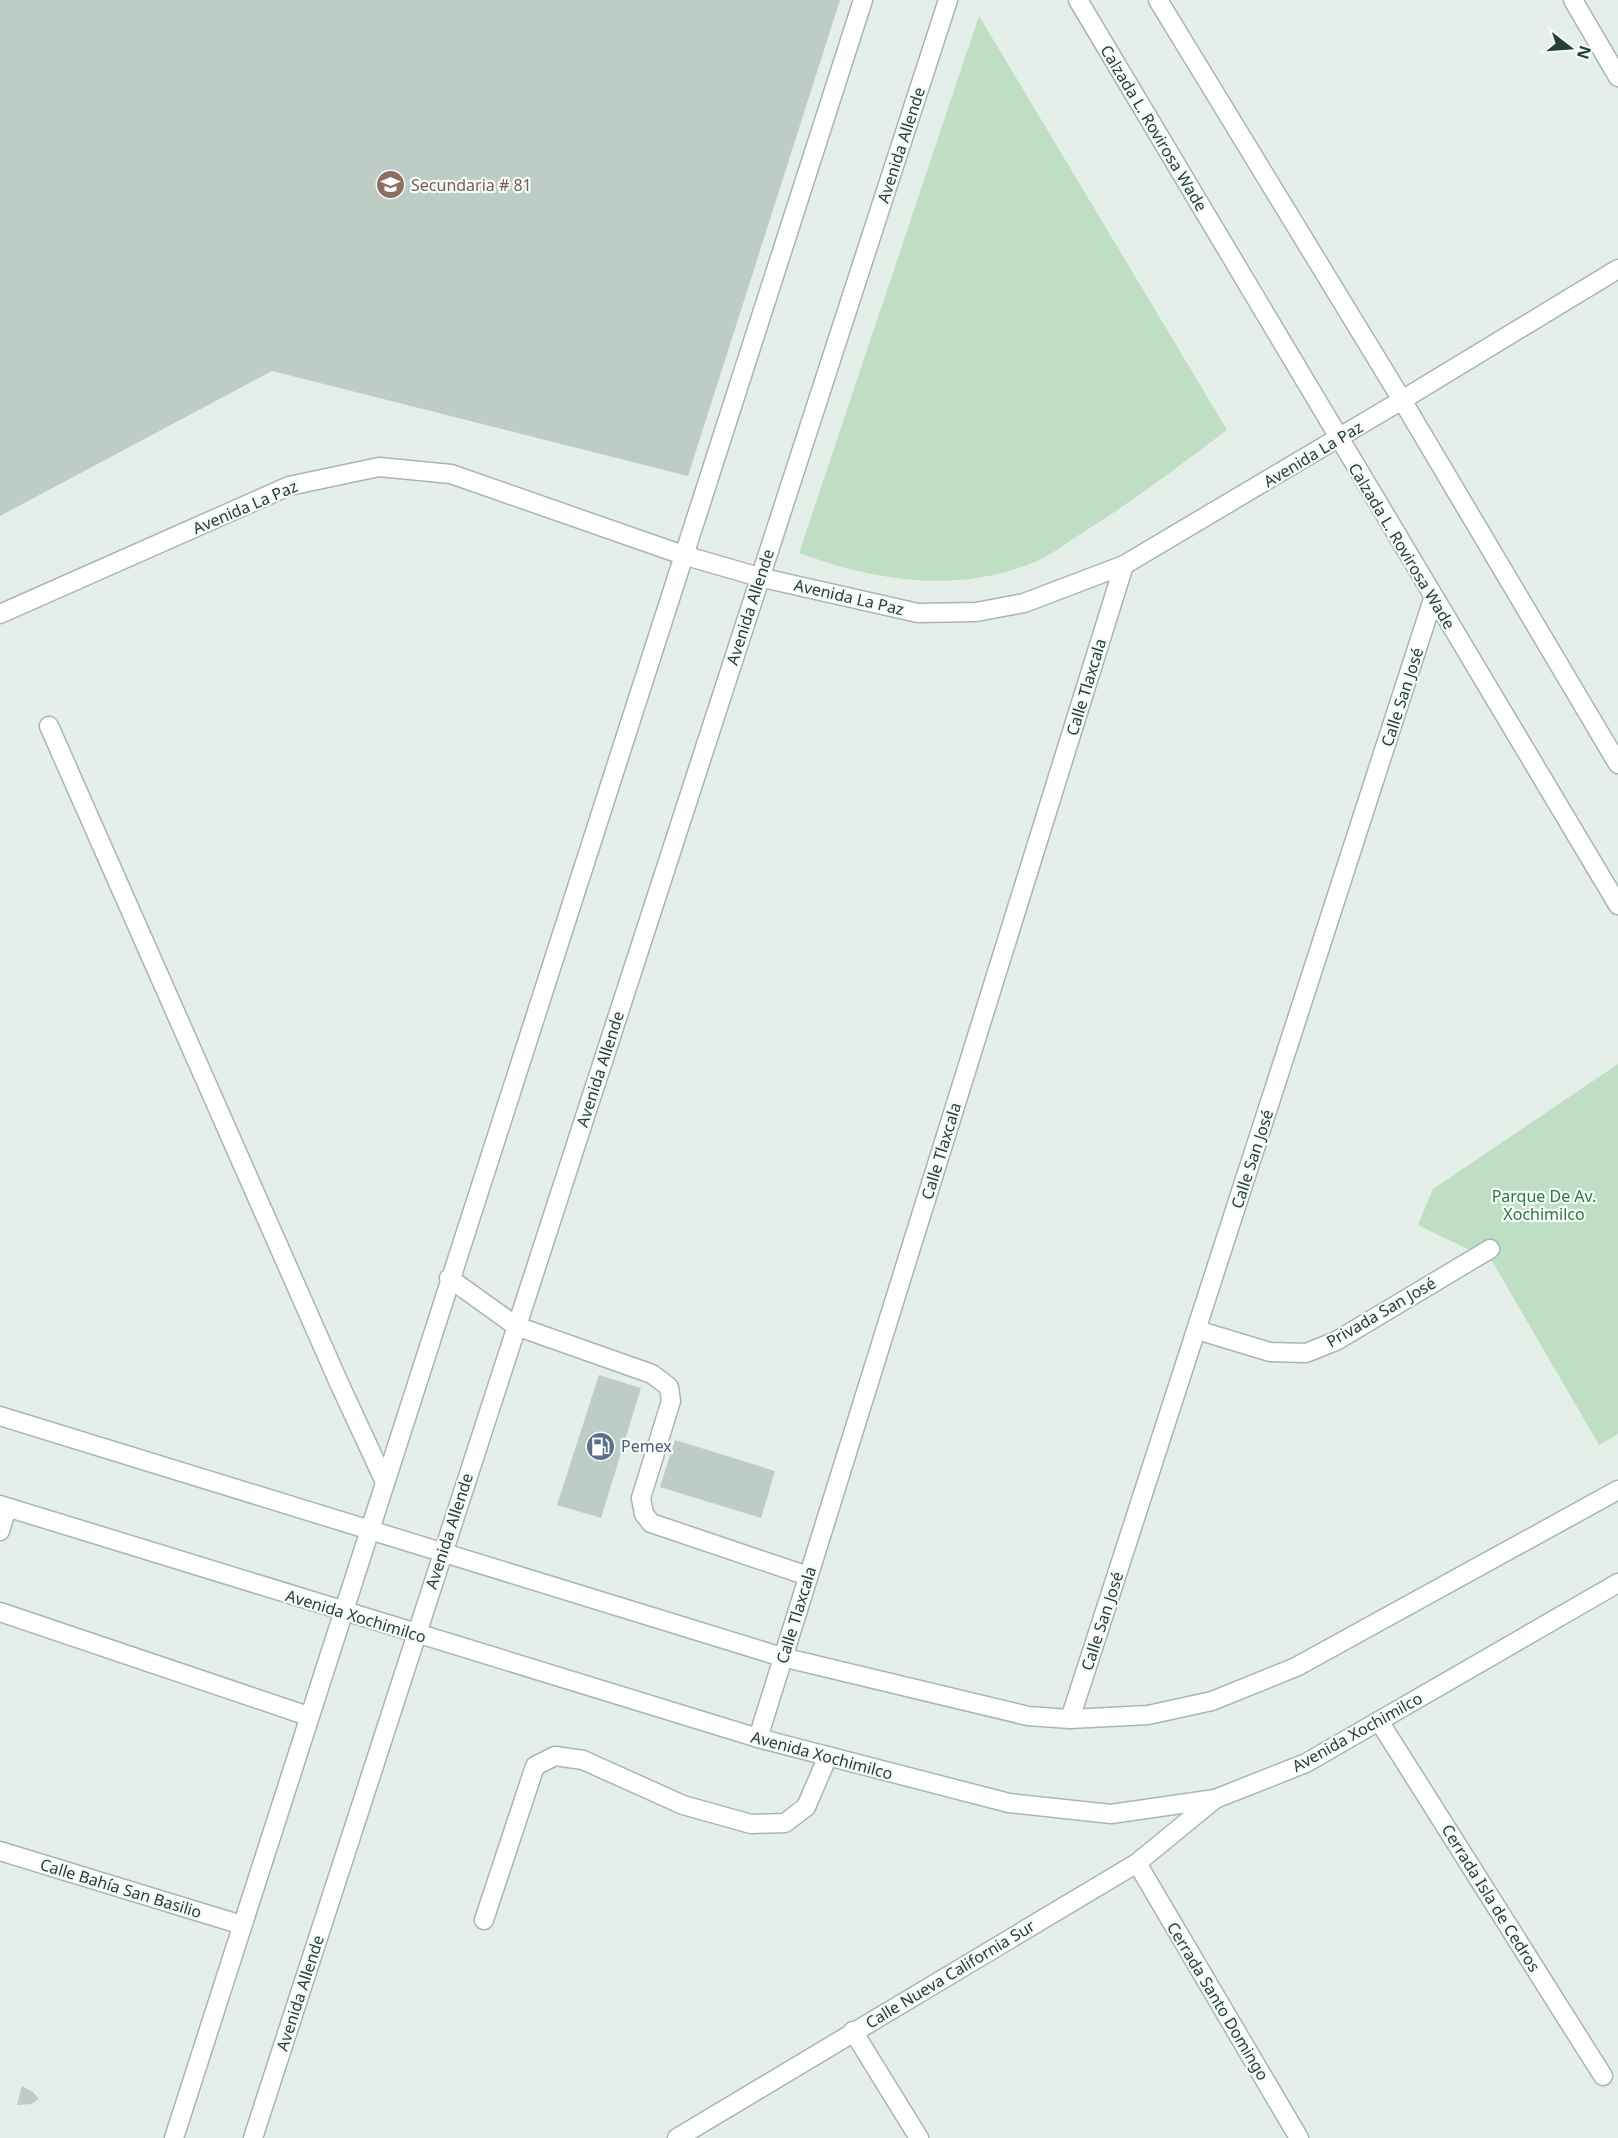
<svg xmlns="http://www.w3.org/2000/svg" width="1618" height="2138" font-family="'Noto Sans',sans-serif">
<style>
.green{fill:#bedfc3}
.building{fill:#bdccc4}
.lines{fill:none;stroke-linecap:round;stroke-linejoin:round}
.service-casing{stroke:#a7b7af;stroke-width:21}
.minor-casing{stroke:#a7b7af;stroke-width:21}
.tertiary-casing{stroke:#a7b7af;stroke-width:21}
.secondary-casing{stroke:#a3baaf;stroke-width:21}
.service{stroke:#fff;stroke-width:18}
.minor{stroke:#fff;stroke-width:18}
.tertiary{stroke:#fff;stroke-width:18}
.secondary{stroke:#fff;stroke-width:18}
.labels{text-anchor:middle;stroke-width:4.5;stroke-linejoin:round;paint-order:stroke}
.street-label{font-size:16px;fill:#244135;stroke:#f6faf8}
.education-label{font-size:16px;fill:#785e54;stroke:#f6faf8;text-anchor:start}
.park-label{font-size:16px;fill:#2d7840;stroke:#f6faf8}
.service-label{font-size:16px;fill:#4e5e75;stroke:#f6faf8;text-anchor:start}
</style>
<rect width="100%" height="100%" fill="#e5eee9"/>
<path class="green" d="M979,16L1227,430C1179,466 1132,502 1082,533C1068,542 1054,553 1039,560C961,595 875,581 799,553Z
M1618,1064V1434L1599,1445L1492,1261L1418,1225L1433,1189Z"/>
<path class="building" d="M0,0H840L688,476L272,371L0,516Z
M599,1375L641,1388L601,1518L557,1505Z
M675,1440L775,1471L761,1518L660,1487Z
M22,2086L33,2092L39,2099L31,2104L17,2105Z"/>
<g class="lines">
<defs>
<path id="service" d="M49,726L339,1383L384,1480
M449,1278L516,1326L652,1374L669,1387L671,1401L641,1498L644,1514L651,1523L808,1576
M0,1612L308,1716"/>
<path id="minor" d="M1573,0L1618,77
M1402,400L1618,269
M1197,1330L1270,1352L1306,1353L1336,1341L1490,1249
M0,1531L7,1508
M1070,1719L1433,599
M1379,1721L1603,2076
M758,1738L1124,565
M0,1851L242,1925
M1137,1863L1299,2138
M484,1920L535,1766L555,1756L583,1760L683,1805L751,1824L785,1823L806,1807L828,1756
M853,2031L919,2138
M677,2138L1137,1863L1215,1799"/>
<path id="tertiary" d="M1078,0L1618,905
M1158,0L1402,400L1618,764
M0,614L289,486L379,467L451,474L683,555L759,577L918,613L976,612L1024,603L1124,565L1402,400
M174,2138L863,0
M253,2138L948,0"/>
<path id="secondary" d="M0,1416L782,1657L1028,1716L1070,1719L1148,1715L1212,1701L1296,1667L1618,1490
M0,1505L758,1738L1009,1803L1111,1814L1215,1799L1306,1763L1618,1583"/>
</defs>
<use href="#service" class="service-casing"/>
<use href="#minor" class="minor-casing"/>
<use href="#tertiary" class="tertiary-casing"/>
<use href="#secondary" class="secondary-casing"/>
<use href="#service" class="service"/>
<use href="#minor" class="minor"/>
<use href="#tertiary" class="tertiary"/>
<use href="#secondary" class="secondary"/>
</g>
<defs>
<symbol id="school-disc" viewBox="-11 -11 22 22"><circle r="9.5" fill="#8d6e63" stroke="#f6faf8"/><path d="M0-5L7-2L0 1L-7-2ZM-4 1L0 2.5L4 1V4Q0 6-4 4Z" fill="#fff"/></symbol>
<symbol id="fuel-disc" viewBox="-11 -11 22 22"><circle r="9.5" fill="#5c6f8a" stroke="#f6faf8"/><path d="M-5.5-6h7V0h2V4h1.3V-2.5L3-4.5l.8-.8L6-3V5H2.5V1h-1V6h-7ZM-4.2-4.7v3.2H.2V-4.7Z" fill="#fff"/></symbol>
</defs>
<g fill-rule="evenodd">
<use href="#school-disc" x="374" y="168" width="33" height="33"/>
<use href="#fuel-disc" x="584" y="1430" width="33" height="33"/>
</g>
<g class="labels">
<g class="street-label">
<text transform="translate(1154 128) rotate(59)" y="6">Calzada L. Rovirosa Wade</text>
<text transform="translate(901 145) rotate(-72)" y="6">Avenida Allende</text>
<text transform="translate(1313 454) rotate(-31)" y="6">Avenida La Paz</text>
<text transform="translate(245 507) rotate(-23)" y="6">Avenida La Paz</text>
<text transform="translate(1402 546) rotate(59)" y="6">Calzada L. Rovirosa Wade</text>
<text transform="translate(849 597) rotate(13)" y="6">Avenida La Paz</text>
<text transform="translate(750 607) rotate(-72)" y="6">Avenida Allende</text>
<text transform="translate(1086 687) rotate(-73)" y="6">Calle Tlaxcala</text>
<text transform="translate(1402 697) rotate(-72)" y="6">Calle San José</text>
<text transform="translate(600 1069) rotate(-72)" y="6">Avenida Allende</text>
<text transform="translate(941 1151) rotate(-73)" y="6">Calle Tlaxcala</text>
<text transform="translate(1252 1159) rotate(-72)" y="6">Calle San José</text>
<text transform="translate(1381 1312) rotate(-30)" y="6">Privada San José</text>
<text transform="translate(449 1531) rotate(-72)" y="6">Avenida Allende</text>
<text transform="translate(796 1615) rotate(-73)" y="6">Calle Tlaxcala</text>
<text transform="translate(356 1616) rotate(17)" y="6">Avenida Xochimilco</text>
<text transform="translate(1102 1621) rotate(-72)" y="6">Calle San José</text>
<text transform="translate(1357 1732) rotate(-29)" y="6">Avenida Xochimilco</text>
<text transform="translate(822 1755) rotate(15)" y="6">Avenida Xochimilco</text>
<text transform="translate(121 1888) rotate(17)" y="6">Calle Bahía San Basilio</text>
<text transform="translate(1491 1898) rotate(58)" y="6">Cerrada Isla de Cedros</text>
<text transform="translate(950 1974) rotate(-31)" y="6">Calle Nueva California Sur</text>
<text transform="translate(300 1993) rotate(-72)" y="6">Avenida Allende</text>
<text transform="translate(1218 2001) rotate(59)" y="6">Cerrada Santo Domingo</text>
</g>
<g class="education-label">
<text x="411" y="191">Secundaria # 81</text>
</g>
<g class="park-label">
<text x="1544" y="1202">Parque De Av.<tspan x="1544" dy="18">Xochimilco</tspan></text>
</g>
<g class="service-label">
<text x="621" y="1452">Pemex</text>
</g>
</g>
<g transform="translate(1570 48) rotate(107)" stroke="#f6faf8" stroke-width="4.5" paint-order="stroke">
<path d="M0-4.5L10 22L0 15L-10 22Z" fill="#244135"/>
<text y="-9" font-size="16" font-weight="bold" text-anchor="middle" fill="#244135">N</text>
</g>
</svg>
